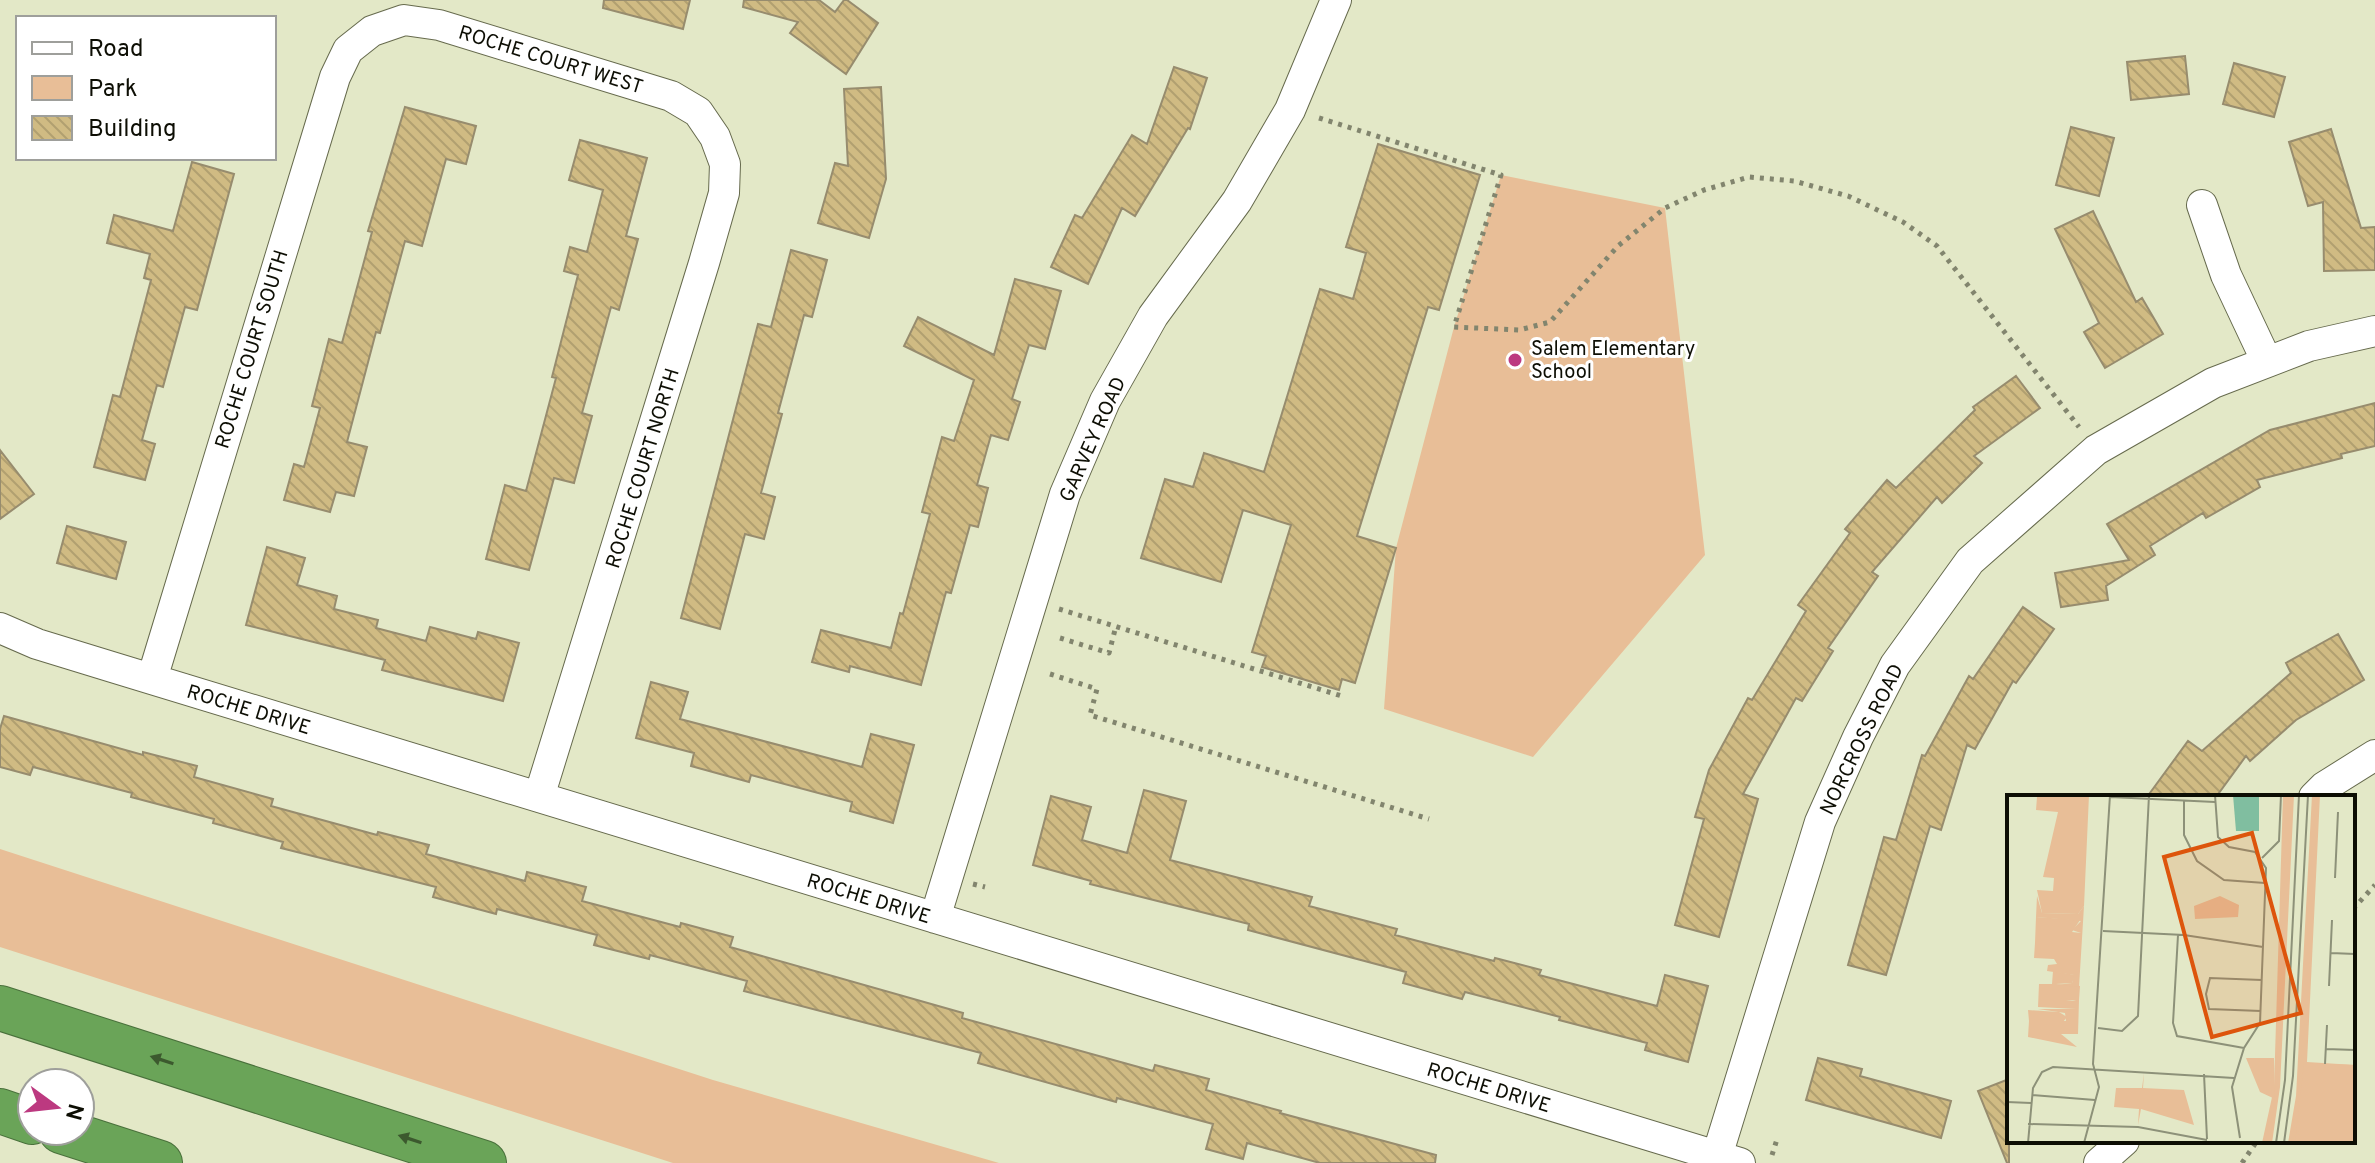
<svg xmlns="http://www.w3.org/2000/svg" width="2375" height="1163" font-family="Overpass,sans-serif">
<style>
.green{fill:#e8be97}
.building{fill:url(#building-back-hatch);stroke:#978c6e;stroke-width:2}
.lines{fill:none;stroke-linecap:round;stroke-linejoin:round}
.minor-casing{stroke:#666a4d;stroke-width:32}
.highway-casing{stroke:#49703b;stroke-width:46}
.path{stroke:#82856e;stroke-width:5;stroke-dasharray:4 6;stroke-linecap:butt}
.minor{stroke:#fff;stroke-width:30}
.highway{stroke:#6aa458;stroke-width:44}
.oneway{fill:#3c592e}
.poi-dot{fill:#bc3980;stroke:#fff;stroke-width:3}
.labels{text-anchor:middle;stroke-width:6;stroke-linejoin:round;paint-order:stroke}
.street-label{font-size:20px;fill:#0d0e04;stroke:#fff}
.poi-label{font-size:20px;fill:#0d0e04;stroke:#fff;text-anchor:start}
.inset-road{fill:none;stroke:#8d9179;stroke-width:2}
.view{fill:#dd550c;fill-opacity:0.15;stroke:#dd550c;stroke-width:4}
.inset-edge{fill:none;stroke:#0d0e04;stroke-width:4}
</style>
<defs>
<pattern id="building-back-hatch" width="6" height="6" patternUnits="userSpaceOnUse" patternTransform="scale(2)"><rect width="6" height="6" fill="#d0bb83"/><path d="M-1 5l2 2M0 0l6 6M5-1l2 2" fill="none" stroke="#b1a070"/></pattern>
</defs>
<rect width="100%" height="100%" fill="#e3e8c7"/>
<path class="green" d="M1501,175L1665,208L1705,555L1533,757L1384,709L1396,548L1454,327Z
M0,849L713,1080L999,1163H673L0,947Z"/>
<path class="building" d="M604,0H690L683,29L603,8Z
M744,0H819L835,12L844,0H847L878,23L846,74L790,33L798,22L743,7Z
M2185,56L2189,94L2131,100L2127,62Z
M2234,63L2285,77L2274,117L2223,104Z
M1174,67L1207,78L1190,129L1188,128L1135,216L1122,208L1088,284L1051,267L1075,215L1082,218L1132,135L1147,144Z
M881,87L886,179L869,238L818,223L835,163L848,166L844,89Z
M405,107L476,126L466,164L446,159L422,246L405,241L380,333L376,332L347,442L367,447L354,496L336,492L330,512L284,500L294,464L304,467L320,408L312,406L329,339L342,343L372,232L368,231Z
M2071,127L2114,138L2099,196L2056,185Z
M2331,129L2361,228L2375,227V270L2324,271L2323,202L2308,206L2289,142Z
M580,140L647,158L626,236L638,239L619,310L611,307L582,413L592,416L574,483L554,478L529,570L486,559L505,485L526,491L556,378L552,377L578,275L564,271L570,247L587,252L603,190L569,180Z
M1378,144L1480,175L1439,310L1428,307L1357,536L1396,548L1355,683L1342,679L1339,690L1262,667L1266,656L1252,652L1291,525L1243,510L1221,582L1141,558L1165,479L1193,487L1204,453L1264,472L1320,289L1353,299L1366,253L1346,247Z
M192,162L234,174L197,310L185,307L163,387L157,385L142,440L155,444L145,480L94,467L113,395L120,397L151,280L144,278L150,254L107,243L114,215L173,231Z
M2093,211L2136,302L2142,298L2163,334L2105,368L2084,332L2099,323L2055,229Z
M791,250L827,260L812,317L804,315L778,413L782,414L761,493L775,497L764,539L745,534L720,629L681,618L758,324L771,327Z
M1015,279L1061,291L1045,349L1029,345L1012,399L1020,402L1008,440L991,435L977,485L988,488L978,527L970,525L951,593L946,592L921,685L850,666L849,672L812,662L821,630L891,648L900,613L903,614L930,514L922,512L942,437L954,441L974,380L904,346L918,317L994,355Z
M2016,376L2040,408L1974,456L1982,463L1942,503L1937,497L1872,572L1878,576L1828,648L1833,651L1802,701L1796,698L1743,794L1758,799L1719,937L1675,925L1704,819L1695,817L1709,770L1748,698L1752,700L1806,611L1798,605L1850,533L1845,529L1887,480L1896,488L1975,410L1973,407Z
M2375,403V446L2341,454L2342,458L2257,480L2260,487L2206,518L2203,513L2150,546L2155,555L2106,586L2108,600L2061,607L2055,573L2129,560L2107,524L2270,430Z
M0,450L34,494L0,519Z
M67,526L126,542L116,579L57,563Z
M267,547L305,558L297,585L337,596L334,609L378,620L376,628L426,641L430,627L476,639L478,632L519,643L503,701L382,670L385,660L246,625Z
M2023,607L2054,629L2016,683L2013,681L1975,749L1967,745L1941,830L1930,826L1886,975L1848,965L1884,837L1896,840L1922,755L1925,756L1969,676L1973,679Z
M2338,634L2364,680L2296,720L2250,761L2246,756L2216,797H2147L2188,741L2202,751L2291,673L2286,663Z
M651,682L688,692L680,719L862,767L871,734L914,745L893,823L850,811L852,802L751,775L749,782L691,766L694,753L636,738Z
M4,716L143,755V752L197,766L194,777L273,799L271,806L377,835L378,832L429,845L426,854L525,881L527,872L586,887L582,901L680,927L681,923L733,937L730,947L963,1013L962,1018L1153,1071L1155,1065L1209,1079L1206,1090L1281,1111L1280,1113L1436,1155L1435,1163H1320L1247,1143L1243,1159L1206,1149L1213,1124L1117,1098L1116,1102L978,1063L981,1053L744,991L747,981L650,955L649,959L594,945L597,935L497,909L496,914L433,897L436,887L281,848L283,842L213,823L214,819L131,797L132,793L33,767L30,775L0,767V729Z
M1144,790L1186,801L1170,860L1312,897L1309,906L1397,929L1395,935L1494,961L1495,958L1541,970L1539,975L1657,1006L1665,975L1708,986L1688,1062L1645,1050L1647,1043L1559,1020L1560,1017L1465,992L1462,999L1403,983L1406,972L1248,930L1249,924L1090,884L1091,881L1033,865L1051,796L1091,807L1082,840L1127,853Z
M1818,1058L1862,1069L1860,1076L1951,1101L1941,1138L1806,1100Z
M2009,1079V1163H2007L1978,1091Z"/>
<g class="lines">
<defs>
<path id="minor" d="M2202,205L2226,275L2267,362
M0,628L37,644L112,667L1740,1163
M152,679L335,77L348,50L372,31L404,20L439,25L671,96L698,112L715,137L725,164L724,193L704,263L539,797
M2314,797L2324,787L2375,755
M935,918L1065,494L1105,401L1153,316L1237,201L1290,110L1336,0
M1717,1156L1820,822L1858,737L1895,665L1970,561L2096,450L2213,383L2309,346L2375,331
M2099,1163L2124,1141"/>
<path id="highway" d="M0,1008L484,1163
M0,1111L32,1122
M61,1131L160,1163"/>
</defs>
<use href="#minor" class="minor-casing"/>
<use href="#highway" class="highway-casing"/>
<path class="path" d="M1319,118L1501,175L1454,327L1519,330L1550,322L1618,246L1665,208L1704,190L1749,177L1794,181L1848,196L1903,222L1937,246L2079,427
M1059,609L1345,697
M1060,638L1109,653L1116,626
M1050,674L1097,689L1090,715L1429,819
M973,884L985,887
M2353,909L2375,885
M1772,1155L1778,1136
M2242,1163L2257,1141"/>
<use href="#minor" class="minor"/>
<use href="#highway" class="highway"/>
</g>
<defs><path id="oneway-solid" d="M-6-.8H1V-3.2L6.5 0L1 3.2V.8H-6Z" transform="scale(2)"/></defs>
<g class="oneway">
<use href="#oneway-solid" transform="translate(162 1060) rotate(-162)"/>
<use href="#oneway-solid" transform="translate(410 1139) rotate(-162)"/>
</g>
<circle class="poi-dot" cx="1515" cy="360" r="8"/>
<g class="labels">
<g class="street-label">
<text transform="translate(551 59) rotate(17)" y="7">ROCHE COURT WEST</text>
<text transform="translate(251 349) rotate(-73)" y="7">ROCHE COURT SOUTH</text>
<text transform="translate(1092 439) rotate(-66)" y="7">GARVEY ROAD</text>
<text transform="translate(642 468) rotate(-73)" y="7">ROCHE COURT NORTH</text>
<text transform="translate(249 709) rotate(17)" y="7">ROCHE DRIVE</text>
<text transform="translate(1861 739) rotate(-64)" y="7">NORCROSS ROAD</text>
<text transform="translate(869 898) rotate(17)" y="7">ROCHE DRIVE</text>
<text transform="translate(1489 1087) rotate(17)" y="7">ROCHE DRIVE</text>
</g>
<g class="poi-label">
<text x="1531" y="355">Salem Elementary<tspan x="1531" dy="23">School</tspan></text>
</g>
</g>
<g transform="translate(2007 795)">
<rect width="348" height="348" fill="#e3e8c7"/>
<path d="M82,0L77,111L71,119L35,118L30,95L46,96L47,83L36,82L51,17L29,15L30,2ZM276,0H287L273,292L265,348H255L267,293ZM305,0H313L300,267L348,270V348H281L289,301ZM213,101L232,110L231,122L188,124L187,111ZM29,122L73,125L65,137L74,138V148H28ZM46,176L68,180L65,188L49,189L73,191L72,205H59L69,206V214L31,212L32,189H45ZM21,215L52,217L60,222L56,227L22,226ZM137,278L136,293L177,295L187,330L134,314L131,330L132,314L107,312L109,293H135Z" fill="#e8be97"/>
<path d="M30,101L35,118L71,119L77,111L72,192L50,190L65,188L67,180L40,176L41,170L50,169L47,164L27,163L28,148H73L74,138L65,135L74,126L29,122ZM58,203L72,205L71,239H54L70,252L21,242L22,226H59L58,218L31,214H69V206ZM239,263H267L268,304L253,297ZM297,268L348,270V348H288Z" fill="#e8be97"/>
<path d="M226,0H252V36H229Z" fill="#80bea0"/>
<path class="inset-road" d="M208,0L211,42L222,52L248,57L259,73L253,228L237,253L225,292L233,343M103,2L208,7M177,6V40L190,66L217,85L258,88M255,63L272,46L274,0M328,83L331,17M96,136L177,140L256,152M171,140L166,228L170,241L237,253M324,158L348,159M322,191L325,125M254,216L202,214L199,199L203,183L255,185M91,233L115,236L131,221L142,0M319,254L348,255M318,269L320,230M197,279L200,344M25,300L88,305M0,307L24,308M21,329L131,332L200,345M21,348L26,293L35,277L46,272L227,283M77,348L92,292L86,269L103,0M269,348L278,285L292,0M277,348L286,281L301,0"/>
<path class="view" d="M245,38L294,218L205,242L157,62Z"/>
<rect width="348" height="348" class="inset-edge"/>
</g>
<rect x="16" y="16" width="260" height="144" fill="#ffffff" stroke="#9e9f9b" stroke-width="2"/>
<rect x="32" y="42" width="40" height="12" fill="#ffffff" stroke="#9e9f9b" stroke-width="2"/>
<text x="88" y="56" font-size="24" fill="#0d0e04">Road</text>
<rect x="32" y="76" width="40" height="24" fill="#e8be97" stroke="#9e9f9b" stroke-width="2"/>
<text x="88" y="96" font-size="24" fill="#0d0e04">Park</text>
<rect x="32" y="116" width="40" height="24" fill="url(#building-back-hatch)" stroke="#9e9f9b" stroke-width="2"/>
<text x="88" y="136" font-size="24" fill="#0d0e04">Building</text>
<g transform="translate(56 1107) rotate(105)"><circle r="38" fill="#ffffff" stroke="#9e9f9b" stroke-width="2"/>
<path d="M0-6L14 30L0 20L-14 30Z" fill="#bc3980"/>
<text y="-12" font-size="22" font-weight="bold" text-anchor="middle" fill="#0d0e04">N</text>
</g>
</svg>
